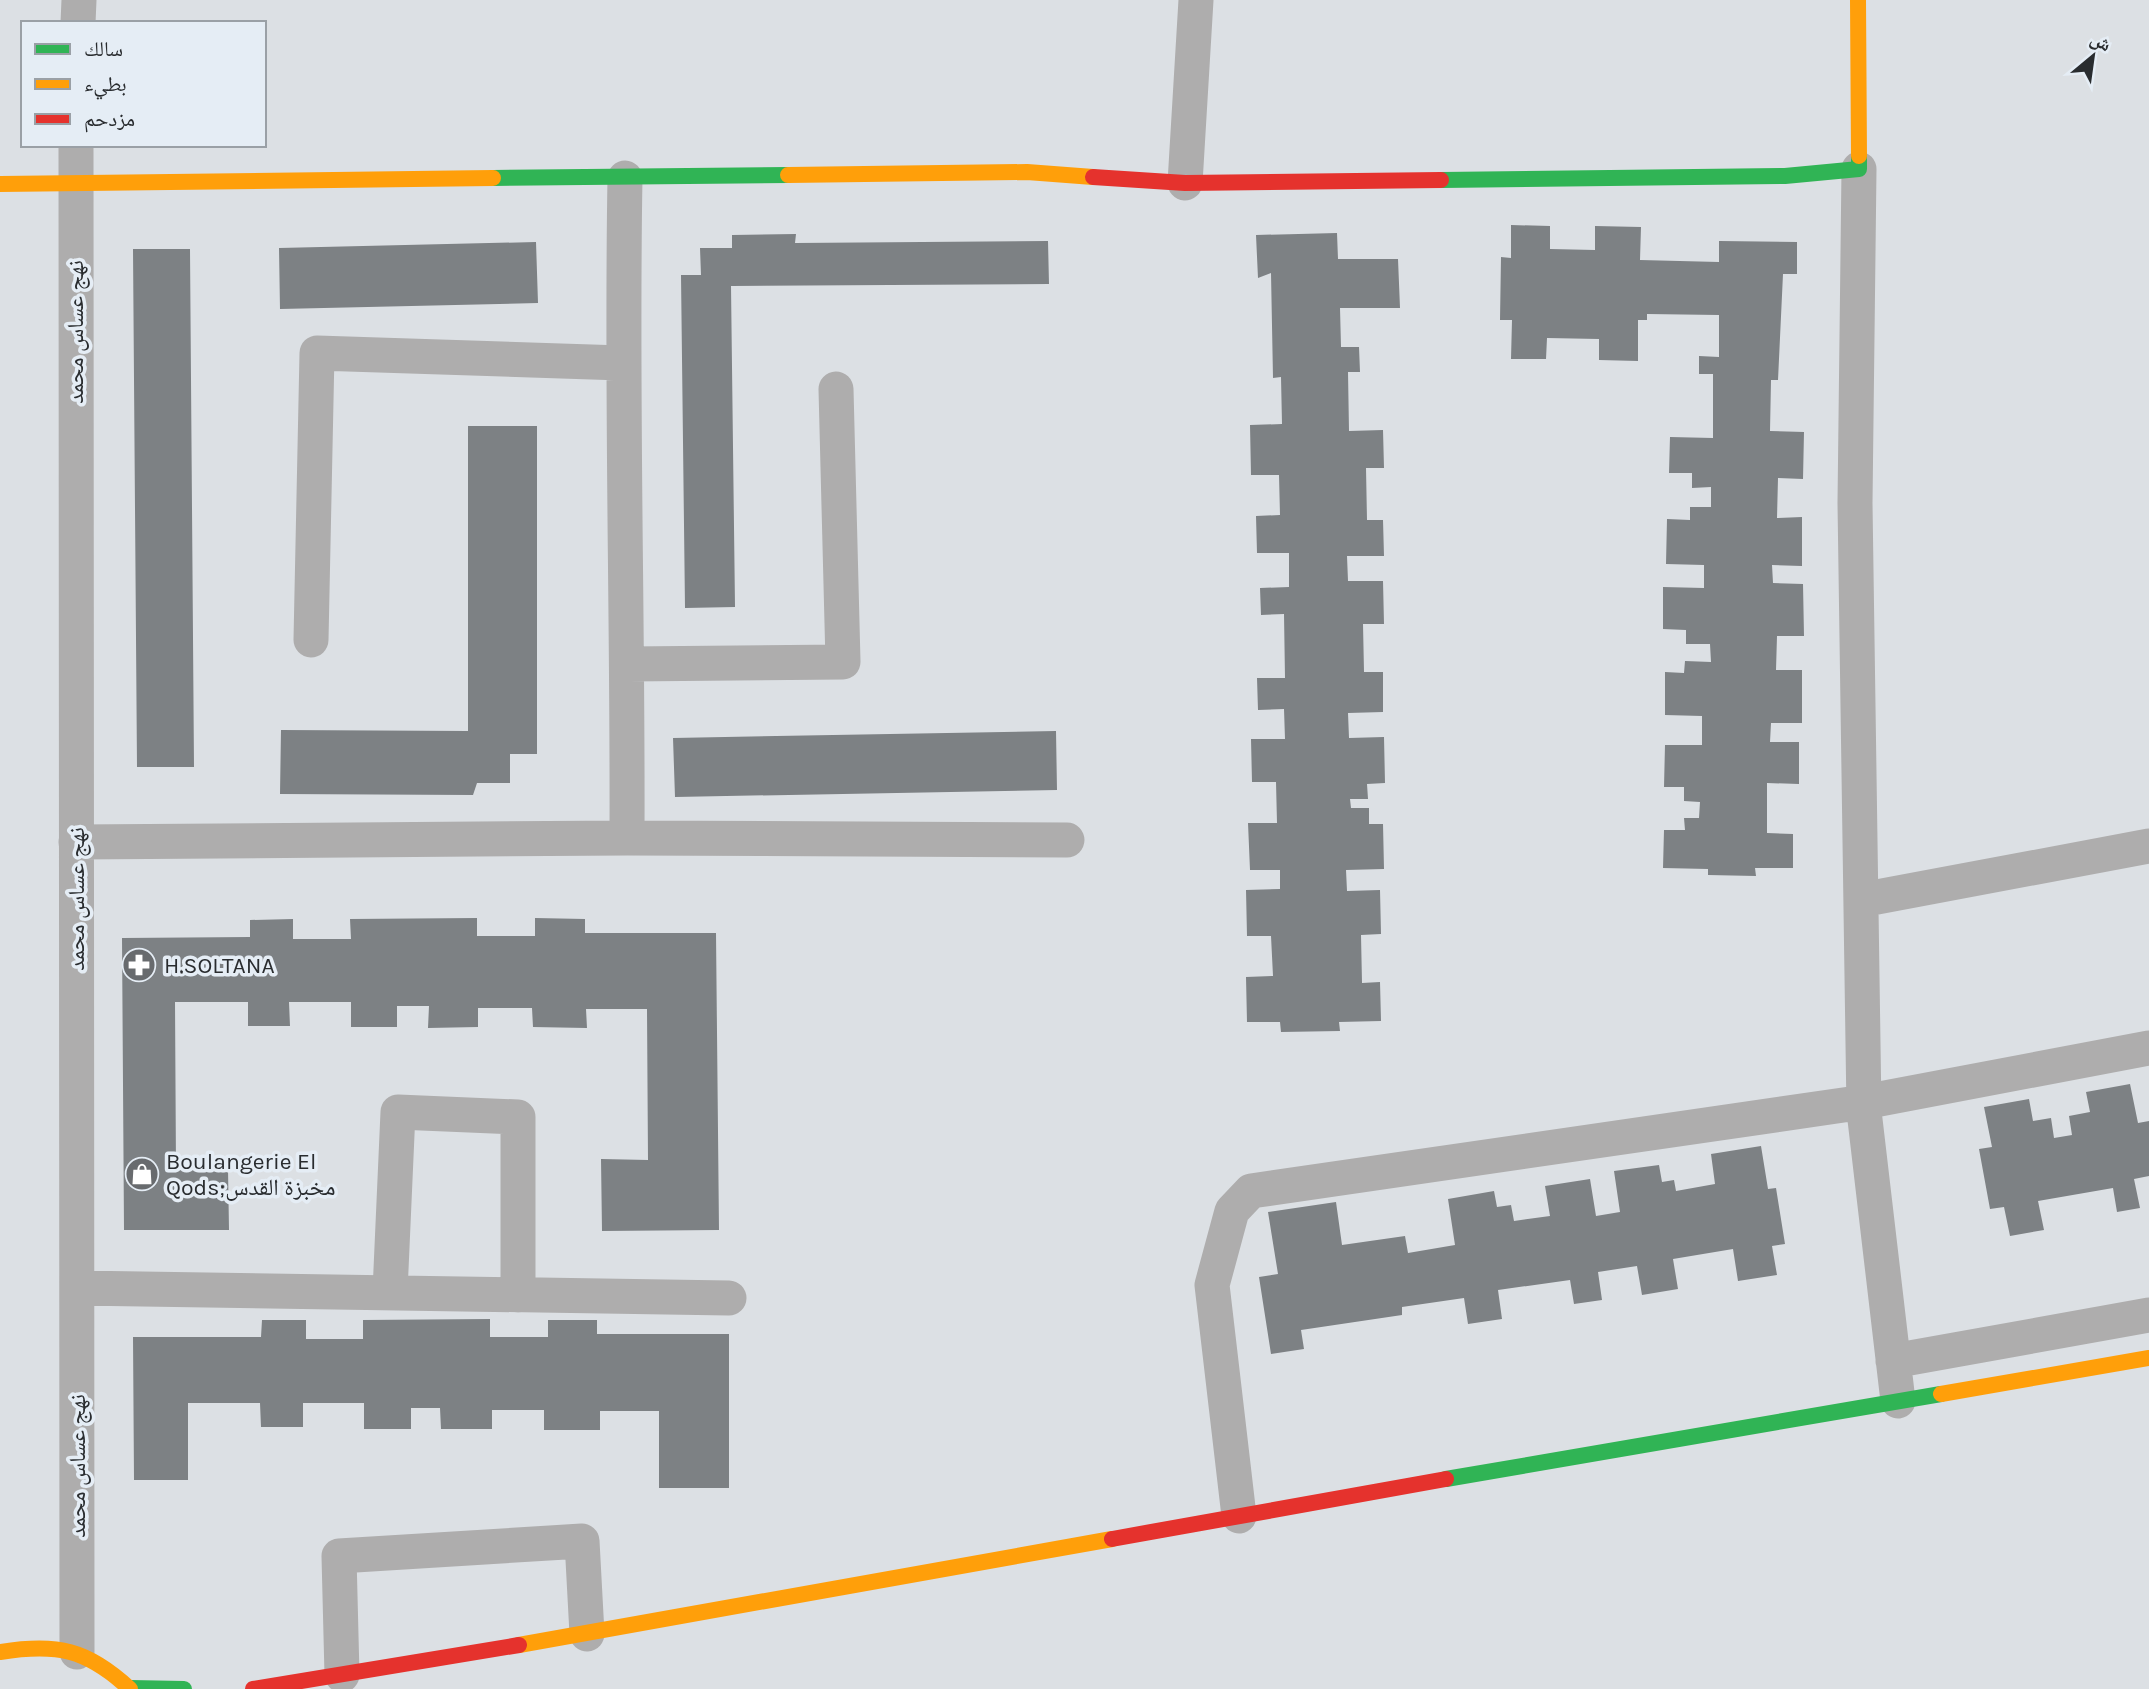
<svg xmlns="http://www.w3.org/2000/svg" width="2149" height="1689" font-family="Karla,'Noto Naskh Arabic',sans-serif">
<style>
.building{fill:#7d8184}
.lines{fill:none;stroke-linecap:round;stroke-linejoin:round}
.street{stroke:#aeadad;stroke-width:35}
.fast{stroke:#30b455;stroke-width:16}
.slow{stroke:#ff9f0a;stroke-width:16}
.jam{stroke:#e5322d;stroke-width:16}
.labels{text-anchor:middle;stroke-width:7;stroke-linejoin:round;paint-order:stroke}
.street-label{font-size:23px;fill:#292c2f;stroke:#e5edf5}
.poi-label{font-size:23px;fill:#292c2f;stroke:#e5edf5;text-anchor:start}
</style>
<rect width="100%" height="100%" fill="#dce0e4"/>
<path class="building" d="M1511,225L1550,226V249L1595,250V226L1641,227L1640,260L1719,262V241L1797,242V274H1783L1778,380H1771L1770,431L1804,432L1803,479L1778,478L1777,518L1802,517V566L1772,565L1773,583L1803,584L1804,636H1777L1776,670H1802V723H1771L1770,742H1799V784L1767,783V833L1793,834V868H1755L1756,876L1708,875V869L1663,868L1664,830H1685L1684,818H1699L1700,802L1684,801V787H1664L1665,745H1702V716L1665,715V672L1684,673L1685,661L1711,662L1710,644H1686V630L1663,629V587L1704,588V565L1666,564L1667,519L1690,520V507H1711V487L1692,488V473H1669L1670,437L1713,438V374H1699V356L1719,357V315L1647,314V320H1638V361L1599,360V339L1547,338L1546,359H1511L1512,320H1500L1501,257L1511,258Z
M1337,233L1338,259H1398L1400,308H1340L1341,347H1359L1360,372H1348L1349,431L1383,430L1384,468H1366L1367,520H1383L1384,556H1347L1348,581H1383L1384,624H1363L1364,672H1383V712L1348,713L1349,738L1384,737L1385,783L1367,784L1368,799H1350L1351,808H1369V824H1383L1384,869L1346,870L1347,891L1380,890L1381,934L1361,935L1362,983L1380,982L1381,1021L1339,1022L1340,1031L1281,1032L1280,1022H1247L1246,977L1273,976L1271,936H1247L1246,890L1280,889V870H1250L1248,823H1277L1276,782H1252L1251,739H1285L1284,709L1258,710L1257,678H1285L1284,614L1261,615L1260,588L1289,587V553H1257L1256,516L1280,515L1279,475H1251L1250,425L1282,424L1281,377L1273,378L1271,273L1258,278L1256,235Z
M796,234L795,243L1048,241L1049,284L731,286L735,607L685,608L681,275H701L700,248H732V235Z
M536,242L538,303L280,309L279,248Z
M133,249H190L194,767H137Z
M468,426H537V754H510V783H477L473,795L280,794L281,730L468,731Z
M1056,731L1057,790L675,797L673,738Z
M477,918V936H535V918L585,919V933H716L719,1230L602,1231L601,1159L648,1160L647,1009H586L587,1028L533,1027L532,1008H478V1027L428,1028L429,1006H397V1027H351V1002H289L290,1026H248V1002H175L176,1169H228L229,1230H124L122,938L250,937V920L293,919V939H351L350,919Z
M2130,1084L2138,1123L2149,1121V1176L2134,1179L2140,1208L2117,1212L2113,1188L2038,1201L2044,1230L2010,1236L2004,1207L1990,1209L1979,1149L1992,1147L1984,1107L2029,1099L2033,1121L2051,1118L2054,1138L2072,1135L2069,1116L2090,1112L2086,1092Z
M1761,1146L1768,1189L1776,1188L1785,1244L1772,1246L1777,1275L1738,1281L1733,1249L1673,1259L1678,1289L1642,1295L1637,1266L1598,1272L1602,1300L1574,1304L1570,1280L1498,1290L1502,1319L1468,1324L1464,1298L1402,1307V1315L1301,1330L1304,1349L1271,1354L1259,1277L1278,1274L1268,1212L1336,1202L1342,1245L1405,1236L1408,1253L1455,1245L1448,1199L1494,1191L1497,1207L1511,1205L1514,1221L1550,1216L1545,1186L1590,1179L1596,1216L1620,1212L1614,1171L1659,1165L1662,1182L1674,1180L1676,1191L1715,1184L1711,1154Z
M490,1319V1337H548V1320H597V1334H729V1488H659V1411H600V1430H544V1410H492V1429H441L440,1408H411V1429H364V1403H303V1427H261L260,1403H188V1480H134L133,1337H261L262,1320H306V1339H363V1320Z"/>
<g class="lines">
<path class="street" d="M78,23L79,0
M76,145L77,1652
M1859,169L1855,503L1864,1111L1898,1401
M625,178C621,398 628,618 627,838
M1185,183L1196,0
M311,640L317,353L622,363
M628,664L843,662L836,389
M76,842L627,838L1067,840
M1861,900L2149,846
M77,1288L729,1298
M390,1292L398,1112L518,1117V1295
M1893,1361L2149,1315
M1239,1516L1212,1285L1232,1211L1251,1191L1864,1102L2149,1048
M342,1675L339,1556L582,1541L587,1634"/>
<path class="fast" d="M493,178L788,175
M1441,180L1785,176L1859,169V156
M1446,1479L1941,1394
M130,1688L184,1689"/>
<path class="slow" d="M1858,0L1859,156
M788,175L1027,172L1093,177
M0,184L493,178
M1941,1394L2149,1358
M519,1645L1112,1539
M0,1652C57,1643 87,1649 130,1689"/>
<path class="jam" d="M1093,177L1185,183L1441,180
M1112,1539L1446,1479
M253,1689L519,1645"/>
</g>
<defs>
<symbol id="pharmacy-disc" viewBox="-11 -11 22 22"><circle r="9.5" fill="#686b6e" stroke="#e5edf5"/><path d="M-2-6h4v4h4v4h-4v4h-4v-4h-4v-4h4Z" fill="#fff"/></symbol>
<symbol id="shop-disc" viewBox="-11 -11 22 22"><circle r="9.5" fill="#686b6e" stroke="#e5edf5"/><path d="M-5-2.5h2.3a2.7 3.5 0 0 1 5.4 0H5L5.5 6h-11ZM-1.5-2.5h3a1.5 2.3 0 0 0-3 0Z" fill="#fff"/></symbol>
</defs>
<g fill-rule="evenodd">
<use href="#pharmacy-disc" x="120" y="946" width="38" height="38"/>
<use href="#shop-disc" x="123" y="1155" width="38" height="38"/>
</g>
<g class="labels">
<g class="street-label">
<text transform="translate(75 332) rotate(-90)" y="8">نهج عساس محمد</text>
<text transform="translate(76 899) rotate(-90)" y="8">نهج عساس محمد</text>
<text transform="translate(77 1466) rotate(-90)" y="8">نهج عساس محمد</text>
</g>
<g class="poi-label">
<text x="164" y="973">H.SOLTANA</text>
<text x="166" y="1169">Boulangerie El<tspan x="166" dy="26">Qods;مخبزة القدس</tspan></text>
</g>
</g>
<rect x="21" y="21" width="245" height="126" fill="#e5edf5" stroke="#9aa0a6" stroke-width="2"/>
<rect x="35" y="44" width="35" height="10" fill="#30b455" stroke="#9aa0a6" stroke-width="2"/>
<text x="84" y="56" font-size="21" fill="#292c2f">سالك</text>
<rect x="35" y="79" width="35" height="10" fill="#ff9f0a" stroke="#9aa0a6" stroke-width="2"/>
<text x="84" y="91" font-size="21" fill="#292c2f">بطيء</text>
<rect x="35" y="114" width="35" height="10" fill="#e5322d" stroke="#9aa0a6" stroke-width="2"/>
<text x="84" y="126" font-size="21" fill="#292c2f">مزدحم</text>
<g transform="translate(2093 56) rotate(29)" stroke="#e5edf5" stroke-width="5" paint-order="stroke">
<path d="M0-5L12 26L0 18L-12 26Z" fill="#292c2f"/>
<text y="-10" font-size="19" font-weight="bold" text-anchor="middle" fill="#292c2f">ش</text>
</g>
</svg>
